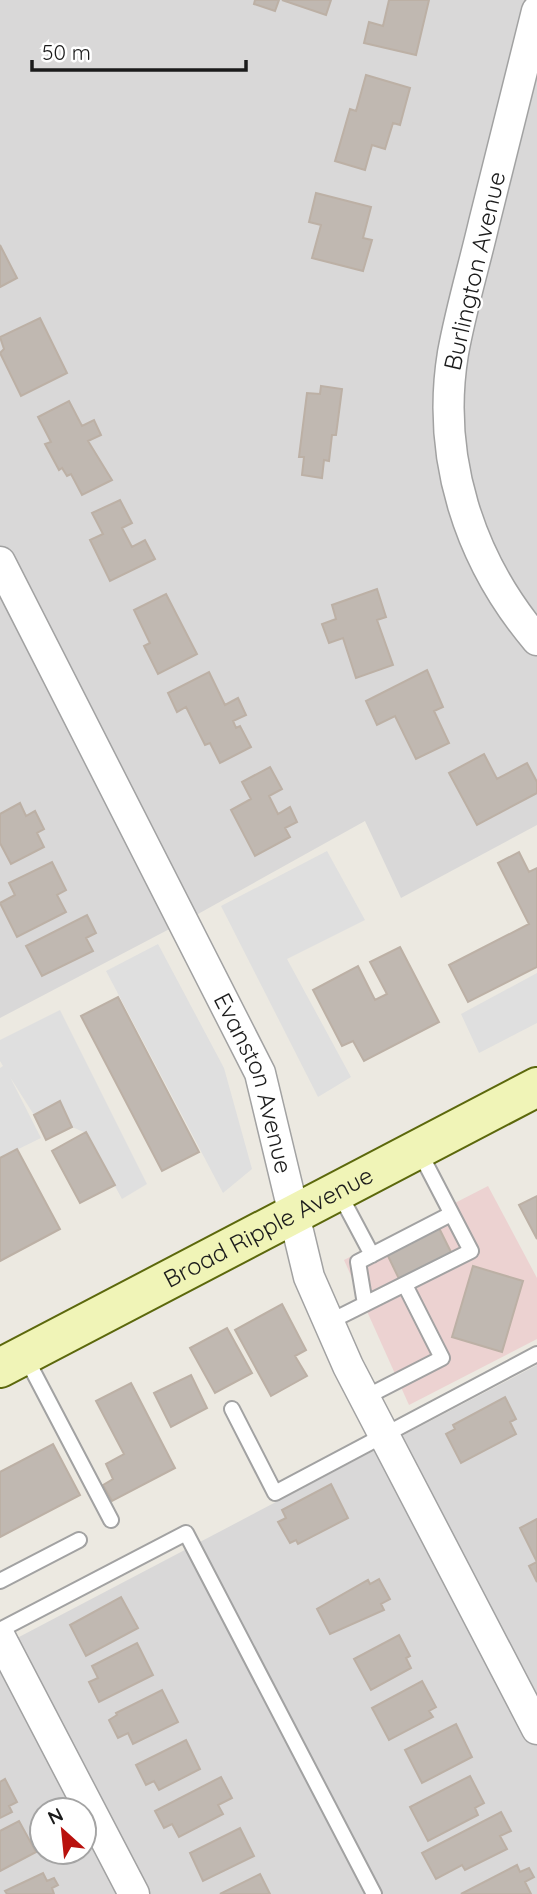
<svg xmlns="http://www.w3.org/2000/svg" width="537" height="1894" font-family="Quicksand,sans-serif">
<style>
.residential{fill:#d9d8d8;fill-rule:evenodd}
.commercial{fill:#ecd2d1}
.parking{fill:#dfdfdf}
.building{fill:#c0b8b1;stroke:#bcb0a5;stroke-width:2}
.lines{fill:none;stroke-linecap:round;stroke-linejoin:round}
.lane-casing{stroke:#a2a2a2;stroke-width:18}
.street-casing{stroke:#a2a2a2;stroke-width:33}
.secondary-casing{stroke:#5c680c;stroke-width:42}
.lane{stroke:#fff;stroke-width:14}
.street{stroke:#fff;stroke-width:30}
.secondary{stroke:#f0f4b7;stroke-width:38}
.labels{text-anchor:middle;stroke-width:5;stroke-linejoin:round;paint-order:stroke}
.street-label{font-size:24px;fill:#1b1b1b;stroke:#fff}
</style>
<rect width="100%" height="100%" fill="#ece9e1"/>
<path class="residential" d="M0,0H537V825L401,898L365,821L198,914L0,1018Z
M537,1365V1894H0V1647ZM42,1810H84V1852H42Z"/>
<path class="commercial" d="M488,1186L537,1278V1339L409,1405L344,1260Z"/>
<path class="parking" d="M327,851L365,920L287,959L351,1077L318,1097L221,906Z
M158,944L224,1068L252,1169L223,1193L106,971Z
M537,973V1023L479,1053L461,1014Z
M60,1010L147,1184L122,1199L86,1133L72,1127L60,1102L34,1115L10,1077L41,1138L0,1158V1068L3,1066L0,1061V1040Z"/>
<path class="building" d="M255,0H279L275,11L254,4Z
M282,0H331L326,15Z
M389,0H429L416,55L364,43L369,22L383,26Z
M366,75L410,88L400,125L393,123L385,149L372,145L365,170L335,161L350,109L356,111Z
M316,193L371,207L363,238L372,240L363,271L312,258L321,225L309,222Z
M0,245L17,278L0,287Z
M40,318L67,373L21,396L0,353L4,349L0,337Z
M321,386L342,389L336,435H332L329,461L324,460L322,478L302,475L304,457H299L307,393L320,394Z
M69,401L82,426L94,420L101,435L88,441L112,480L82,495L71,474L67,476L62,468L59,470L45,444L51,442L38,417Z
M120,500L132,523L122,528L132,547L145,540L155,559L110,581L90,540L103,534L92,513Z
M377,589L386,617L377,620L393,665L356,678L343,638L329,643L322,624L336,619L332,605Z
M166,594L197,654L158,674L144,646L150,643L134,610Z
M427,670L443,707L434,711L449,743L416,759L395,716L377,725L366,701Z
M209,672L225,705L238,698L246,715L233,721L236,728L240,726L251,747L220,763L210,743L205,745L186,707L177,712L168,693Z
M484,754L497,779L527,763L537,782V793L477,825L449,773Z
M270,767L282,789L269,796L278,814L290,807L297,822L285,828L290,837L255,856L231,810L251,799L242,782Z
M20,803L26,816L35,811L44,829L37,833L44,847L11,864L0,843V814Z
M519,852L529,872L537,868V967L468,1002L449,965L529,924L498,863Z
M52,862L66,890L57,895L66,912L17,937L0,903L15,895L9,883Z
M87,915L96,933L86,938L93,951L42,976L26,946Z
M400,947L439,1022L364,1061L353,1041L342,1046L313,990L358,966L375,1000L387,994L370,962Z
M118,997L199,1152L162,1171L81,1016Z
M60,1101L72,1127L46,1140L34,1115Z
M86,1132L115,1185L80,1203L52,1151Z
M17,1149L60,1229L0,1261V1158Z
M537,1196V1239L519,1205Z
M439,1228L453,1256L401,1283L387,1254Z
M473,1266L523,1281L502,1352L452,1337Z
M282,1304L306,1350L295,1356L307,1376L271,1396L235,1330Z
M227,1328L252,1373L215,1393L190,1348Z
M191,1375L207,1408L171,1427L154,1393Z
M131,1383L175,1468L112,1501L103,1485L113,1479L106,1464L124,1454L96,1401Z
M505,1397L516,1419L510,1422L516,1434L461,1463L446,1434L455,1429L453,1425Z
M53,1444L80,1495L0,1537V1472Z
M331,1484L348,1518L298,1544L296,1540L290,1543L278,1522L286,1518L282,1510Z
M537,1519V1582L529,1566L537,1562L520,1528Z
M379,1579L390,1599L381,1604L384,1610L330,1634L317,1609L368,1580L370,1584Z
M121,1597L138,1628L86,1656L70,1625Z
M399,1635L410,1656L406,1658L411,1668L371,1690L354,1659Z
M137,1643L153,1675L99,1702L89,1682L98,1678L92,1666Z
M422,1681L436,1707L429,1711L433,1717L389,1740L372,1708Z
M162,1690L178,1722L133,1744L128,1733L118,1738L109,1720L117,1715L116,1713Z
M456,1724L472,1757L422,1783L405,1750Z
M186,1740L200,1769L159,1790L154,1781L146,1785L136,1765Z
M470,1776L484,1803L475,1808L478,1815L428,1841L410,1807Z
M221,1777L232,1798L218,1805L223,1814L179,1837L172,1824L164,1828L155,1811Z
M5,1779L17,1802L9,1806L12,1812L0,1818V1782Z
M501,1812L511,1831L500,1836L507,1849L465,1870L462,1865L436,1879L422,1853Z
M19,1821L36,1852L0,1871V1831Z
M240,1828L254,1856L203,1881L190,1853Z
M517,1865L520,1872L529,1868L534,1877L525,1882L531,1894H461Z
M43,1873L47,1881L54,1878L58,1885L52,1888L54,1894H7L5,1891Z
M260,1874L270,1894H220Z"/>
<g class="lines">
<defs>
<path id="lane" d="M338,1191L372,1255
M365,1304L358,1262L451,1214
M329,1322L471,1251L419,1151
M25,1356L111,1520
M364,1398L442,1358L405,1285
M232,1409L275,1493L537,1354
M0,1581L79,1540
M0,1630L186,1533L374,1894"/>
<g id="street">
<path d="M537,11C519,81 502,152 484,223C474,266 461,309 453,353C436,457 469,560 537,640"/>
<path id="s1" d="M0,562L260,1073L309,1277L348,1366L537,1729"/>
<path d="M0,1637L134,1894"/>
</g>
<g id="secondary">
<path id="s2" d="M0,1368L537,1087"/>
</g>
</defs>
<use href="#lane" class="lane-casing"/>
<use href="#street" class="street-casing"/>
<use href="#secondary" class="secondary-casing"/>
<use href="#lane" class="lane"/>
<use href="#street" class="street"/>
<use href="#secondary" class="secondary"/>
</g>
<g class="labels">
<g class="street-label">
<text transform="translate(475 271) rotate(-77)" y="8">Burlington Avenue</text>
<text dy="8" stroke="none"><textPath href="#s1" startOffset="581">Evanston Avenue</textPath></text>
<text dy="8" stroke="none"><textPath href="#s2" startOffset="303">Broad Ripple Avenue</textPath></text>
</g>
</g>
<g transform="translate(63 1831) rotate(333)"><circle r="33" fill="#ffffff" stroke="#a4a4a4" stroke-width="2"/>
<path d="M0-5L12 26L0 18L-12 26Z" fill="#b9110d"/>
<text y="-10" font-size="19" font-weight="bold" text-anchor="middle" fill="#1b1b1b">N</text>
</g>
<path d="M32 60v10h214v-10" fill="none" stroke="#1b1b1b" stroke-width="3.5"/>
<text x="42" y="60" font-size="21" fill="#1b1b1b" stroke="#ffffff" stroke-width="5" paint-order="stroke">50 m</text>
</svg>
